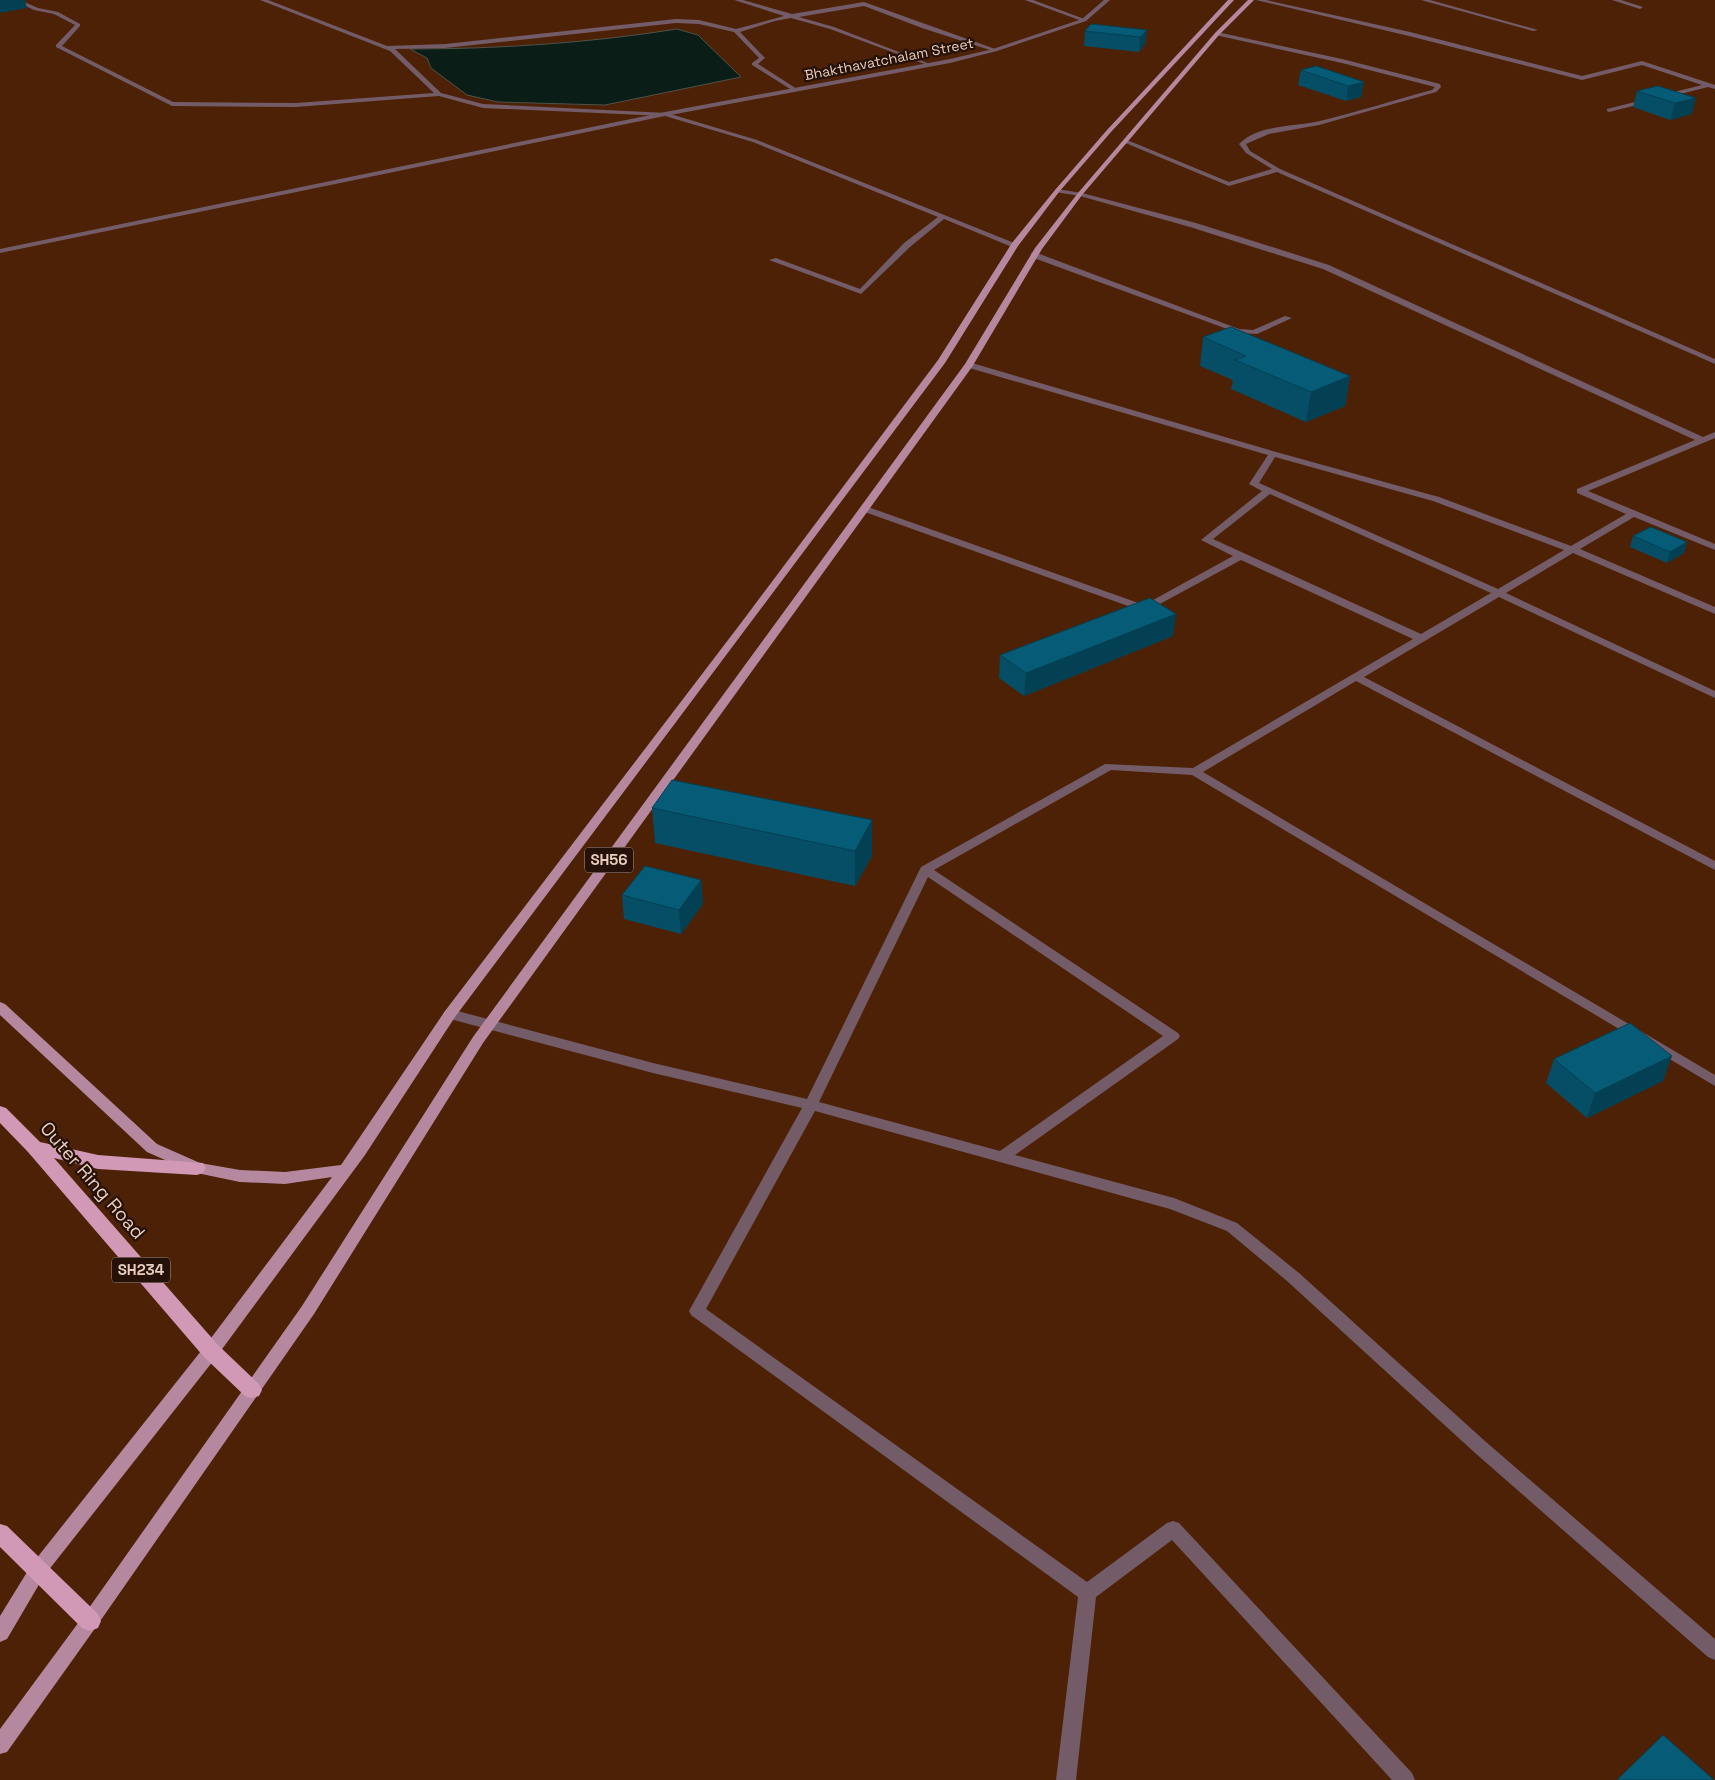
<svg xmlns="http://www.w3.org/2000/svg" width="1715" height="1780" font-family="'Space Grotesk',sans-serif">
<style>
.water{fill:#0b1d17;stroke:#4e5249}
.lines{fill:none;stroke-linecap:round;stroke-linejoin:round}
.minor{fill:#735c67;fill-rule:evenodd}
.tertiary{fill:#735c67;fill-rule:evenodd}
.primary{fill:#b6889f;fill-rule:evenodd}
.motorway{fill:#d199b5;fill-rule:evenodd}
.wall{fill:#054e66}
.shaded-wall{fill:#044053}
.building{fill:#065b77;stroke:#044053}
.labels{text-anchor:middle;stroke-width:4.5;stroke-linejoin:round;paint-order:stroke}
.far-street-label{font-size:14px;fill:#e9cdbf;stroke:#251107}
.shield{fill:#251107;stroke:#ae9588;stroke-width:1}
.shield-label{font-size:15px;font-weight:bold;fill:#e9cdbf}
.near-street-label{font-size:19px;fill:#e9cdbf;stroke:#251107}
</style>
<rect width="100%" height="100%" fill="#4c2106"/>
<path class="water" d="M677,29L698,35L741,77L605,105L498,102L467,95L431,68L427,58L410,49C499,49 589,43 677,29Z"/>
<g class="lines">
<path class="minor" d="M13,0H20L38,8L58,12L80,24V26L62,46L173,102L296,103L434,93L390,51L260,0H268L387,46L445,44L676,19L699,20L736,29L784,16L734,0H743L792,14L864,2L998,50L993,51L922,28L864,6L799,17L834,27L930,64V66L830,29L791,18L775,21L740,32L765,58L758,64L797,89L795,92L752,65V63L759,58L734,32L699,24L676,23L445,48L395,49L441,93L483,104L667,113L757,140L1019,245L1012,247L944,219L910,247L861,294L769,260L776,258L860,289L904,243L938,217L753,142L665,116L483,108L439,96L296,107L172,106L56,47V45L75,25L54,14L34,10Z
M1025,0H1033L1087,20L1082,21Z
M1256,0H1266L1410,32L1582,76L1642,61L1715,85V89L1708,87L1609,112L1607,111V109L1702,85L1642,65L1582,80L1409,36Z
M1421,0H1430L1538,30L1533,31Z
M1612,0H1621L1643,7L1640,9Z
M1217,32L1342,59L1440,84L1441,87L1436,92L1319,125L1269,134L1246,144L1250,151L1280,169L1715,359V364L1277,172L1229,186L1123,142V140H1127L1229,182L1272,169L1246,153L1239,144C1259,124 1294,127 1320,121C1357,112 1395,100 1432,90L1435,87L1342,63L1215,35Z
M1057,189L1082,193L1196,223L1329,265L1703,437L1715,432V438L1588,491L1715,544V550L1634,517L1580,549L1715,607V614L1573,553L1506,593L1715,691V698L1499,597L1364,677L1715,861V870L1356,681L1203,772L1715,1075V1086L1192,775L1111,770L934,870L1178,1033L1180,1036L1178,1039L1015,1155L1174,1198L1237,1223L1299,1273L1486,1442L1715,1639V1660L1708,1657L1474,1452L1287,1281L1227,1231L1170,1209L815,1111L706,1309L1087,1582L1167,1523L1173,1521L1179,1523L1412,1773L1415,1780H1392L1172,1540L1096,1597L1076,1780H1056L1078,1597L691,1315L689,1311L802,1108L653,1073L450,1019L445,1017L443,1014L445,1011L450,1009L653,1063L807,1099L921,867L1105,764L1193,768L1413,639L1241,560L1145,612L862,511V507H868L1144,605L1233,556L1201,540L1262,491L1249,484L1268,455L966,367V363H972L1276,452L1439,497L1571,546L1626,514L1577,493V489L1695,440L1323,269L1190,227L1080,196L1055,192V190ZM1275,457L1433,501L1564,550L1498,589L1259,483ZM1270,494L1491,593L1421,634L1213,539ZM928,877L1163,1036L1000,1151L819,1102Z
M1031,253H1037L1239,329L1253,330L1285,316L1292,318L1257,334L1238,333L1031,257Z"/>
<path class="tertiary" d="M1104,0H1110L1086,21L997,51L950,63L665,116L0,253V249L665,112L950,59L993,49L1082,19Z"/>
<path class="primary" d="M1228,0H1234L1111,132L1059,192L1018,246L945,363L455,1017L365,1155L217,1356L44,1576L7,1639L0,1642V1616L32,1564L205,1346L332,1177L285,1184L240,1182L192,1172L147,1152L0,1015V1002L5,1004L157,1144L200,1163L240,1170L285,1172L341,1165L445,1011L741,623L938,360L1012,243L1055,190L1107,130Z
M1248,0H1254L1219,35L1082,195L1042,249L972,367L483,1043L314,1314L96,1627L7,1752L0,1754V1729L84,1615L302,1306L473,1037L965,364L1035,248L1078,193L1215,33Z"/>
<path class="motorway" d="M0,1106L6,1108L40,1142L98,1155L203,1163L206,1168L203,1173L197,1175L98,1169L54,1158L218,1345L259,1384L262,1390L259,1396L252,1398L245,1396L204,1357L28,1152L0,1123Z
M0,1524L7,1526L98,1614L101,1621L98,1628L90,1631L82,1628L0,1547Z"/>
</g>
<path class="wall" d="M1147,30L1145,44L1139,52L1084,46L1085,31Z
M1301,70L1364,82L1361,97L1346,101L1298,85Z
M1658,86L1692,114L1670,120L1633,107L1637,91Z
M1203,337L1350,376L1345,406L1306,422L1231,389L1233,380L1200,366Z
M1633,536L1687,542L1684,553L1667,563L1630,547Z
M1173,636L1024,696L999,678L1000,655Z
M652,808L872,820V856L855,886L655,843Z
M701,880L703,904L681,934L624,919L622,895Z
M1554,1059L1663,1081L1587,1118L1546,1083Z"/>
<path class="shaded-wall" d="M0,0H25L27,8L0,13Z
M1147,30L1145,44L1139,52L1140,37Z
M1364,82L1361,97L1346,101L1348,86Z
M1696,98L1692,114L1670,120L1675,103Z
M1350,376L1345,406L1306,422L1311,392Z
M1687,542L1684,553L1667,563L1670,552Z
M1176,614L1173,636L1024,696L1026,673Z
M872,820V856L855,886V851Z
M701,880L703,904L681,934L679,910Z
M1672,1056L1663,1081L1587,1118L1595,1093Z"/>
<path class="building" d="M1091,24L1147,30L1140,37L1085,31Z
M1316,66L1364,82L1348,86L1301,70Z
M1658,86L1696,98L1675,103L1637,91Z
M1231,327L1350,376L1311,392L1235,360L1246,356L1203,337Z
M1651,527L1687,542L1670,552L1633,536Z
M1150,598L1176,614L1026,673L1000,655Z
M672,780L872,820L855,851L652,808Z
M645,866L701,880L679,910L622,895Z
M1630,1023L1672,1056L1595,1093L1554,1059Z
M1663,1735L1714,1780H1617Z"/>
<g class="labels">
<g class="far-street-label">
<text transform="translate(889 59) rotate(-11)" y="5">Bhakthavatchalam Street</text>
</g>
<g class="shield">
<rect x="585" y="847.5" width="48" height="25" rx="4"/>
<rect x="112" y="1257.5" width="58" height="25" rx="4"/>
</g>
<g class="shield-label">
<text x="609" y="865">SH56</text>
<text x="141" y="1275">SH234</text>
</g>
<g class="near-street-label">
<text transform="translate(93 1180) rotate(49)" y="7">Outer Ring Road</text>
</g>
</g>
</svg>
